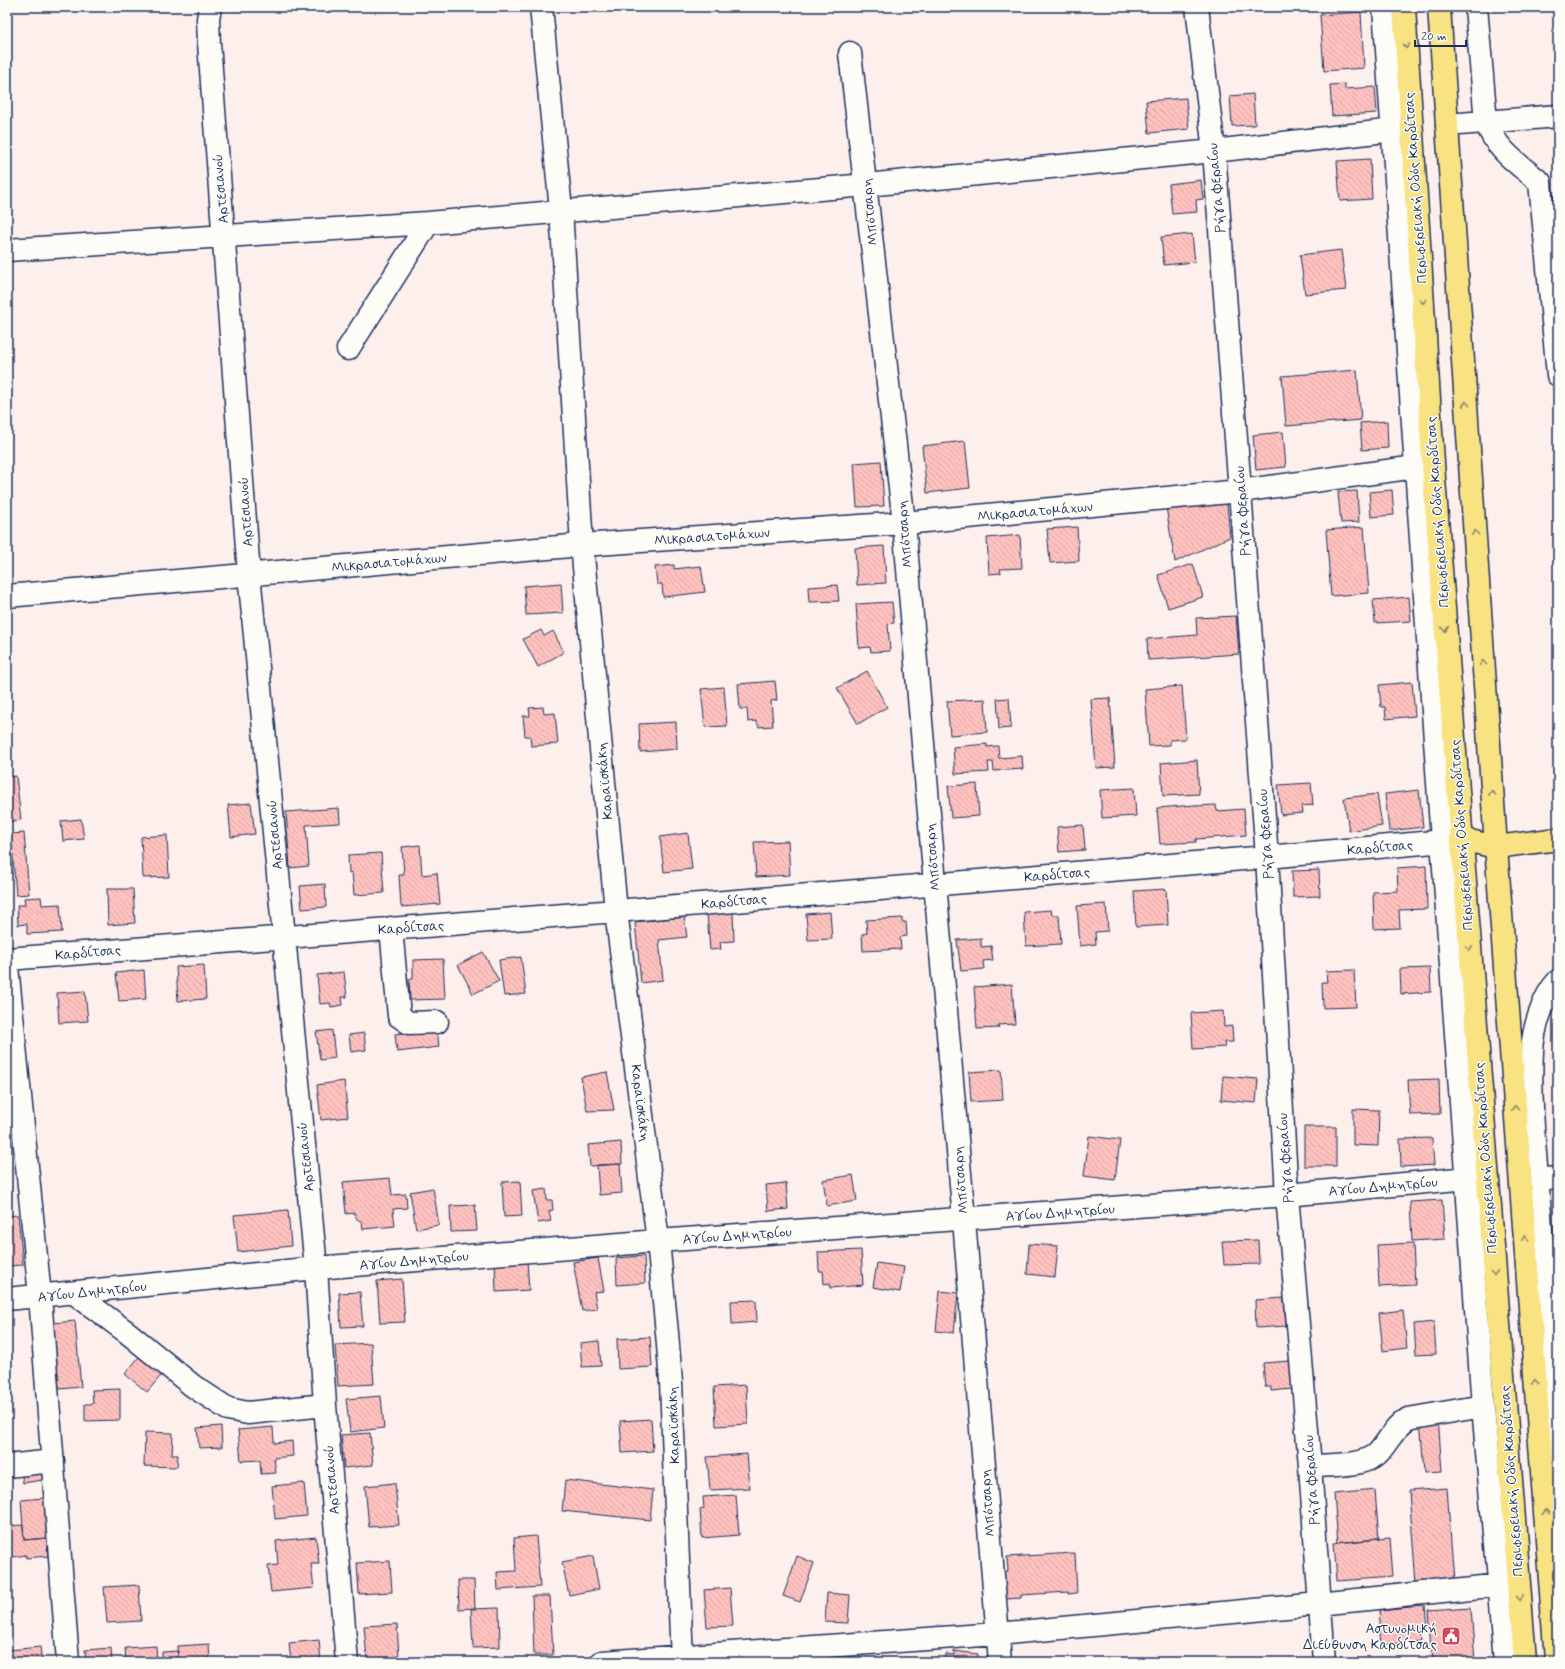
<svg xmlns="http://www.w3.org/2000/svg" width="1565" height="1669" font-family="Mynerve,sans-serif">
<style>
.building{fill:url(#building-back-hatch);stroke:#1b2f5e}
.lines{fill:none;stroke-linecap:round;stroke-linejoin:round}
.minor-casing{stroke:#1b2f5e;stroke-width:25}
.major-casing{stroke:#1b2f5e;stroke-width:25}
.minor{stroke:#fdfcf7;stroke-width:22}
.major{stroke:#f8e281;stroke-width:22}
.oneway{stroke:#8a8870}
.labels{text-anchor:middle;stroke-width:3;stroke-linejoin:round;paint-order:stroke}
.street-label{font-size:14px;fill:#1b2f5e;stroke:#fdfcf7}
.poi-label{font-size:14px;fill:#1b2f5e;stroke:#fdfcf7;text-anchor:end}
</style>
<defs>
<pattern id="building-back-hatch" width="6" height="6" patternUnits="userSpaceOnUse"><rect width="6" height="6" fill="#ffc2bf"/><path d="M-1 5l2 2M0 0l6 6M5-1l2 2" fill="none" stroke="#daa7a7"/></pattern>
</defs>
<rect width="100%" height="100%" fill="#fdf0ec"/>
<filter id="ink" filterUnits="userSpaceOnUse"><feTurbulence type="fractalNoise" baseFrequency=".025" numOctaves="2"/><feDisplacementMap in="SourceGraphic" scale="8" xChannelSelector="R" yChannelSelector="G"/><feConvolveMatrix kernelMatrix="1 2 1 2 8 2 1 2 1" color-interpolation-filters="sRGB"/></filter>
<g filter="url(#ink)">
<path class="building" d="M1361,12L1364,68L1324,71L1320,15Z
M1345,84V89L1375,87L1377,113L1332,116L1330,85Z
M1253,94L1255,125L1232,126L1230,96Z
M1186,98L1189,129L1149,133L1146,101Z
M1370,159L1372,199L1340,201L1337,161Z
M1201,180L1203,199L1196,200L1197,212L1172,214L1169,184Z
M1192,234L1195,262L1164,265L1161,237Z
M1341,250L1346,290L1305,294L1300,255Z
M1357,370L1361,420L1286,426L1282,376Z
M1387,421L1388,448L1362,450L1360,423Z
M1283,432L1286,467L1256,470L1253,435Z
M965,441L970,488L927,493L922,446Z
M881,461L884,506L857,507L854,463Z
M1392,490L1394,515L1371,517L1369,492Z
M1357,491L1359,522L1341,523L1338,492Z
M1227,504L1230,537L1175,562L1166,507Z
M1077,527L1079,561L1050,563L1047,529Z
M1364,527L1369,593L1331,596L1326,530Z
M1020,535L1022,568L1000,569L1001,573L989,574L987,538Z
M884,546L886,583L857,585L855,548Z
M1193,564L1203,597L1168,608L1158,575Z
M674,565V569L701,566L705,592L663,597L662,584H657L655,567Z
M561,583L563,613L526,615L524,586Z
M837,585L839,601L809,602L808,587Z
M1409,597L1411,621L1375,623L1373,600Z
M892,602L894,623L888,624L890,651L871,652L870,647L859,648L856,604Z
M1236,616L1239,654L1148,660L1147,639L1197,635L1196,618Z
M541,630L544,636L553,631L564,652L538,667L523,639Z
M867,671L887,707L858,724L837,688Z
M775,681L777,700L771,701L773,726L759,727L756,721L748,722L747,709H740L738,684Z
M1412,682L1415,716L1386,719L1385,707H1381L1379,685Z
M1182,686L1186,739L1170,740V745L1149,746L1145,689Z
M724,687L727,726L705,727L701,689Z
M1009,698L1011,728L999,729L997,699Z
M1110,698L1115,767L1096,768L1091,699Z
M985,699L987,732L950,735L947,701Z
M543,707L544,714L555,713L558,744L531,746L530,736H525L523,716H530L529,708Z
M676,722L677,749L640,752L639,724Z
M987,744V747L998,746L999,758L1022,756L1023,769L994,771L993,762H988L989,772L955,774L953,747Z
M1197,760L1199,794L1163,796L1161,763Z
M16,776L21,820L7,822V777Z
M1311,783L1313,805L1302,806L1303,813L1281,815L1278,785Z
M977,784L979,816L951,818L948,786Z
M1134,788L1136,816L1102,818L1100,790Z
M1419,790L1423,827L1389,831L1385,794Z
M1377,794L1382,826L1349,831L1344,798Z
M251,803L255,834L231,837L228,805Z
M1195,805V806L1216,805L1217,811L1244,809L1246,835L1196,839V842L1160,844L1157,808Z
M339,808L340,823L306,825L309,866L290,868L286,812Z
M81,819L84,839L63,841L61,821Z
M1083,825L1085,850L1059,852L1057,827Z
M24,833L29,894L16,895L11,834Z
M688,833L692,869L664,872L660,837Z
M167,835L169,877L143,878L141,837Z
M788,841L790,875L756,877L754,842Z
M420,845L422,875L437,873L440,904L401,907L399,875H404L402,847Z
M381,853L384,893L354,895L352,872L349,873L348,855Z
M1426,866L1427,909L1399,910L1400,928L1374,929L1373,892L1398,891L1397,868Z
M1319,870L1320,896L1293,897L1292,871Z
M325,884L326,907L302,909L300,886Z
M107,889H133L135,923L108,925Z
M1166,889L1168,925L1136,927L1134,891Z
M41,897L42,905L60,904L62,932L27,934V924L18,925L17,905H25L24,898Z
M1106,904L1108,931L1095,932L1096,944L1080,946L1077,906Z
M1051,910L1052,915H1059L1061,944L1026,946L1024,912Z
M733,912L734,941L720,942L721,949L710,950L707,914Z
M830,912L832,939L808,940L806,914Z
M684,917L687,937L659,940L663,980L641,983L635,922Z
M902,918V922H906L907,936L900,937L901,949L863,951L862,934L867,933L866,920Z
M981,938V947L991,946L993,960L983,961L984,969L961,971L957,940Z
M483,952L499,981L473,994L458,965Z
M521,957L526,994L504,996L499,960Z
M443,959L445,999L410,1000L409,979H413V960Z
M204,965L206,999L178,1001L176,967Z
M1430,968L1431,992L1401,994L1400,969Z
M144,970L146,999L119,1001L116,973Z
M1354,970L1356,1007L1323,1008L1322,982H1327L1326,971Z
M344,972L347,997H342L343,1005L331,1007L330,1003L320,1004L317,975Z
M1012,984L1015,1024L998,1025L999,1028L977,1029L974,987Z
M85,991L88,1021L59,1023L57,993Z
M1223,1011L1224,1027L1232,1026L1233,1042H1224L1225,1047L1193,1049L1191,1013Z
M437,1028L439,1047L397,1052L395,1034Z
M332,1030L335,1058L320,1060L316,1032Z
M364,1033L366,1050L351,1052L349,1035Z
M1001,1070L1003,1100L971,1102L969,1072Z
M607,1072L614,1110L587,1111L581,1077Z
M1223,1076L1258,1079L1256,1103L1221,1100Z
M1439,1079L1440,1114L1410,1115L1408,1080Z
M344,1081L348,1117L321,1120L317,1085Z
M1353,1109L1379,1110L1378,1146L1353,1145Z
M1304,1127H1336V1166H1304Z
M1089,1136L1120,1140L1115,1180L1084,1176Z
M1432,1138L1434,1165L1401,1167L1400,1139Z
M621,1142L622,1164L590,1166L588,1145Z
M620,1164L622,1193L599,1195L597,1165Z
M853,1175L857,1201L827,1206L823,1180Z
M390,1178L392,1195L406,1194L407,1208L393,1209L395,1226L363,1229L362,1222L357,1219L354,1213L346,1214L343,1182Z
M520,1181L522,1216L504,1217L502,1182Z
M786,1183L788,1209L768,1211L766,1185Z
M433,1188L439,1225L416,1229L410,1192Z
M546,1189L547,1200H552L553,1210L549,1211L551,1221L538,1223L533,1191Z
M1442,1200L1445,1239L1412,1241L1410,1202Z
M475,1205L477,1231L451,1232L450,1206Z
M288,1210L291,1246L238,1252L234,1215Z
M18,1215L23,1265L7,1266V1216Z
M1258,1240L1259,1264L1224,1265L1222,1241Z
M1413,1243L1415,1285L1379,1287L1377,1245Z
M1029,1244L1058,1246L1055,1277L1027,1274Z
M861,1250L863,1285L830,1288V1283L824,1284L823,1271H819L818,1252Z
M644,1256L645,1283L617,1285L616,1258Z
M598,1258L604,1291L594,1292L597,1309L582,1311L573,1262Z
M527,1260L529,1290L496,1292L495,1262Z
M877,1263L904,1267L900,1292L873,1287Z
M402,1279L405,1322L380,1323L377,1281Z
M940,1291L958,1293L954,1333L936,1331Z
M360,1292L363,1326L341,1327L339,1293Z
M1284,1298L1286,1326L1256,1328L1255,1300Z
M756,1300L757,1322L732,1324L731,1301Z
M1403,1310L1407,1348L1383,1351L1379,1313Z
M75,1321L81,1387L59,1389L53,1323Z
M1434,1322L1436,1354L1416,1355L1414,1324Z
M650,1337L652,1367L618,1369L617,1339Z
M599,1341L601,1366L582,1367L580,1343Z
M371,1343L374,1384L338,1386L335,1345Z
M143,1352L165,1371L147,1392L125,1374Z
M1290,1361L1292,1389L1271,1391V1387H1265L1263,1363Z
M746,1385L748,1424L716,1426L714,1387Z
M120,1389V1420L85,1421V1404H93L92,1390Z
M381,1396L384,1428L350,1432L346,1399Z
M1438,1417L1442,1472L1424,1473L1420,1418Z
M651,1419L653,1451L622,1453L620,1421Z
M221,1426L222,1447L199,1448L197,1428Z
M273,1427L274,1443L292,1441L293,1456L274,1458L276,1473L261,1474L260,1460L241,1461L238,1430Z
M145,1432L173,1433L172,1455H178L177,1467L144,1466Z
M370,1433L373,1465L344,1468L341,1435Z
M747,1454L750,1488L710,1490L707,1457Z
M41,1468L43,1480L23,1483L21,1470Z
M565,1480L653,1490L650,1520L562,1511Z
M304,1483L307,1516L275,1519L272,1486Z
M395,1483L399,1525L369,1527L365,1486Z
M1447,1488L1454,1581L1416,1584L1409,1491Z
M1375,1490L1379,1539L1338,1543L1334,1494Z
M736,1495L739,1535L702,1538L700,1509L704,1508L703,1497Z
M44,1498L47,1538L24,1540L21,1500Z
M23,1525L24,1540L47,1538L48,1556L26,1558V1555L7,1558V1526Z
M536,1536L540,1587L498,1590L497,1572L516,1571L514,1538Z
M316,1537L319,1564H311L314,1588L271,1592L268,1566L278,1565L276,1541Z
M1390,1538L1393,1577L1337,1581L1334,1543Z
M1075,1553L1077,1593L1068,1594V1592L1021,1595V1598L1006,1599L1004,1571H1008L1007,1557Z
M593,1556L599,1589L569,1595L562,1562Z
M797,1556L814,1563L800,1602L783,1596Z
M390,1561L392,1592L359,1594L357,1563Z
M458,1580H474L475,1608L459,1609Z
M139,1585L141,1621L107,1623L104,1587Z
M730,1588L733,1626L707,1627L704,1590Z
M827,1593L850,1595L848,1623L825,1622Z
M532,1596H550L553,1655H534Z
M1425,1606L1427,1628H1420L1421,1641L1381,1645L1378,1610Z
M1471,1607L1475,1662H1432L1428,1610Z
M499,1608L500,1647L473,1648L471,1609Z
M397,1624L399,1657L367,1659L364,1626Z
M319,1640L321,1662H291L289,1643Z
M209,1644L210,1662H178L177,1646Z
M156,1646L157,1662H126L125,1648Z
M40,1647L42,1662H10L9,1650Z
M111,1648L112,1662H86L85,1650Z
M178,1651V1662H162V1652Z
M954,1651L978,1654L977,1662H945L946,1654L954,1655Z"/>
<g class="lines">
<defs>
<path id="minor" d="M210,7L208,19L209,43L249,574L316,1268L325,1405L347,1662
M541,7L561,210L582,545L616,911L658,1241L667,1333L671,1382L682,1662
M1197,7L1214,151L1240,491L1267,857L1287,1195L1310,1466L1324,1662
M1384,7L1442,841L1483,1406L1505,1662
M1476,7L1486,122C1497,151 1517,163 1540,182L1558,375
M850,53L904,523L964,1220L1000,1662
M1447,125L1558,116
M7,250L428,223L866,185L1214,151L1394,130
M348,349L428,223
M7,596L582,545L904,523L1240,491L1416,467
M391,928L399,1016L409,1023L437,1022
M7,959L616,911L1267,857L1456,840
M7,966L40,1296L68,1662
M1558,981C1543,996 1533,1030 1532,1051C1529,1105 1536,1160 1540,1214C1546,1298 1552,1381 1558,1465
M1537,1180L1558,1178
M74,1293L128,1333L193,1386L228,1409L248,1413L325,1405
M7,1299L316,1268L658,1241L1287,1195L1468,1178
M7,1466L53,1461
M1310,1466C1329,1465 1366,1467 1379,1452C1389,1440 1395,1427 1408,1419L1483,1406
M602,1662L997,1634L1319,1604L1500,1585"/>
<path id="major" d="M1404,7L1434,478L1525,1662
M1439,7L1495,832L1556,1662
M1461,839L1496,847L1558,839"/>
</defs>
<use href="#minor" class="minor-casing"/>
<use href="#major" class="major-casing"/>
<use href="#minor" class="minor"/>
<use href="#major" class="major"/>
</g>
<defs><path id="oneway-chevron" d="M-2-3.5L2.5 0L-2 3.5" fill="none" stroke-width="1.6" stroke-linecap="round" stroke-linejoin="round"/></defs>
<g class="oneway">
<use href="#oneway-chevron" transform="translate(1406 46) rotate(86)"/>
<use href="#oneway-chevron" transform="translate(1423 301) rotate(86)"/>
<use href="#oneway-chevron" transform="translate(1466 404) rotate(-94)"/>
<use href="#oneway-chevron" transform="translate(1475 533) rotate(-94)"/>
<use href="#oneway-chevron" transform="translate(1445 629) rotate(86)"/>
<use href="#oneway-chevron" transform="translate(1483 663) rotate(-94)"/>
<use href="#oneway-chevron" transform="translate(1492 793) rotate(-94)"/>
<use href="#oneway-chevron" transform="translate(1469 948) rotate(86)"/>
<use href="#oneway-chevron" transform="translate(1515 1108) rotate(-94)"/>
<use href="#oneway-chevron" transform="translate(1525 1238) rotate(-94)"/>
<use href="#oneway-chevron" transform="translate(1494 1273) rotate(86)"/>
<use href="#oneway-chevron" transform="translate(1535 1382) rotate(-94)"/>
<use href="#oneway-chevron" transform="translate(1545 1511) rotate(-94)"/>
<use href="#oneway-chevron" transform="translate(1520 1598) rotate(86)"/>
</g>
</g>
<defs>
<symbol id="civic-square" viewBox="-11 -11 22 22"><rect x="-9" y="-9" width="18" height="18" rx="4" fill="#d1495b" stroke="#fdfcf7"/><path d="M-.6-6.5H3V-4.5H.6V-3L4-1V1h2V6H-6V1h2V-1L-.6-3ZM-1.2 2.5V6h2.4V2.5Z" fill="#fff"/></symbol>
</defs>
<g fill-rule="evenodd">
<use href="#civic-square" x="1440" y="1625" width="22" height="22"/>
</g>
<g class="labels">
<g class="street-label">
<text transform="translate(1216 188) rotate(-95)" y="5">Ρήγα Φεραίου</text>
<text transform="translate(1415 188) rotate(-94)" y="5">Περιφερειακή Οδός Καρδίτσας</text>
<text transform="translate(220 189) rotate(-95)" y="5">Αρτεσιανού</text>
<text transform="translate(869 212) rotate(-96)" y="5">Μπότσαρη</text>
<text transform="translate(1035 511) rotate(-5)" y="5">Μικρασιατομάχων</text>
<text transform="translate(1242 511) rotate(-94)" y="5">Ρήγα Φεραίου</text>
<text transform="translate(245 512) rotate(-94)" y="5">Αρτεσιανού</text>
<text transform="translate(1437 512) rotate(-94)" y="5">Περιφερειακή Οδός Καρδίτσας</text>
<text transform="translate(904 534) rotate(-95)" y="5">Μπότσαρη</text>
<text transform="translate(712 536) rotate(-4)" y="5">Μικρασιατομάχων</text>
<text transform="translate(389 562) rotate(-5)" y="5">Μικρασιατομάχων</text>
<text transform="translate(604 781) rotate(-95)" y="5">Καραϊσκάκη</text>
<text transform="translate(1265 834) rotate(-94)" y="5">Ρήγα Φεραίου</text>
<text transform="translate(274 835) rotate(-95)" y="5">Αρτεσιανού</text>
<text transform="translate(1461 835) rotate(-94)" y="5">Περιφερειακή Οδός Καρδίτσας</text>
<text transform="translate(1380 847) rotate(-5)" y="5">Καρδίτσας</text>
<text transform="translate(932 857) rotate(-95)" y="5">Μπότσαρη</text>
<text transform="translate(1057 874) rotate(-5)" y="5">Καρδίτσας</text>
<text transform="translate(734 901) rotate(-5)" y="5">Καρδίτσας</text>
<text transform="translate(411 927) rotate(-4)" y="5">Καρδίτσας</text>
<text transform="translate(88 952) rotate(-5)" y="5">Καρδίτσας</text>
<text transform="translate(641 1103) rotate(83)" y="5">Καραϊσκάκη</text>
<text transform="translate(305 1157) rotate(-96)" y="5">Αρτεσιανού</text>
<text transform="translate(1285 1158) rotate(-94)" y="5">Ρήγα Φεραίου</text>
<text transform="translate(1485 1158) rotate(-94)" y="5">Περιφερειακή Οδός Καρδίτσας</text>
<text transform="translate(960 1180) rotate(-95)" y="5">Μπότσαρη</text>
<text transform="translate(1383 1186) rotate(-5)" y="5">Αγίου Δημητρίου</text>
<text transform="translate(1060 1212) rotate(-4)" y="5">Αγίου Δημητρίου</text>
<text transform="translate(737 1235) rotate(-4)" y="5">Αγίου Δημητρίου</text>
<text transform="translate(414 1260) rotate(-5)" y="5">Αγίου Δημητρίου</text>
<text transform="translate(92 1291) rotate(-6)" y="5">Αγίου Δημητρίου</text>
<text transform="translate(673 1425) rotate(-92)" y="5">Καραϊσκάκη</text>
<text transform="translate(331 1480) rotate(-95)" y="5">Αρτεσιανού</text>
<text transform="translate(1311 1480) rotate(-94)" y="5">Ρήγα Φεραίου</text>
<text transform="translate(1511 1481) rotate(-94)" y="5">Περιφερειακή Οδός Καρδίτσας</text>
<text transform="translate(987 1503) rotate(-95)" y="5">Μπότσαρη</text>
</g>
<g class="poi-label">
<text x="1437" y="1633">Αστυνομική<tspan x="1437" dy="16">Διεύθυνση Καρδίτσας</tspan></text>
</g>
</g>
<rect width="1565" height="1669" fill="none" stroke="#fdfcf7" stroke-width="24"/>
<rect x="12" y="12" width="1541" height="1645" fill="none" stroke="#1b2f5e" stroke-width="1.5" filter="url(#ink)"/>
<path d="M1415 40v6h51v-6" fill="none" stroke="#1b2f5e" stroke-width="2"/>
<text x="1421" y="40" font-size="12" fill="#1b2f5e" stroke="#fdfcf7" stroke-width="3" paint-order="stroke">20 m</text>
</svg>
